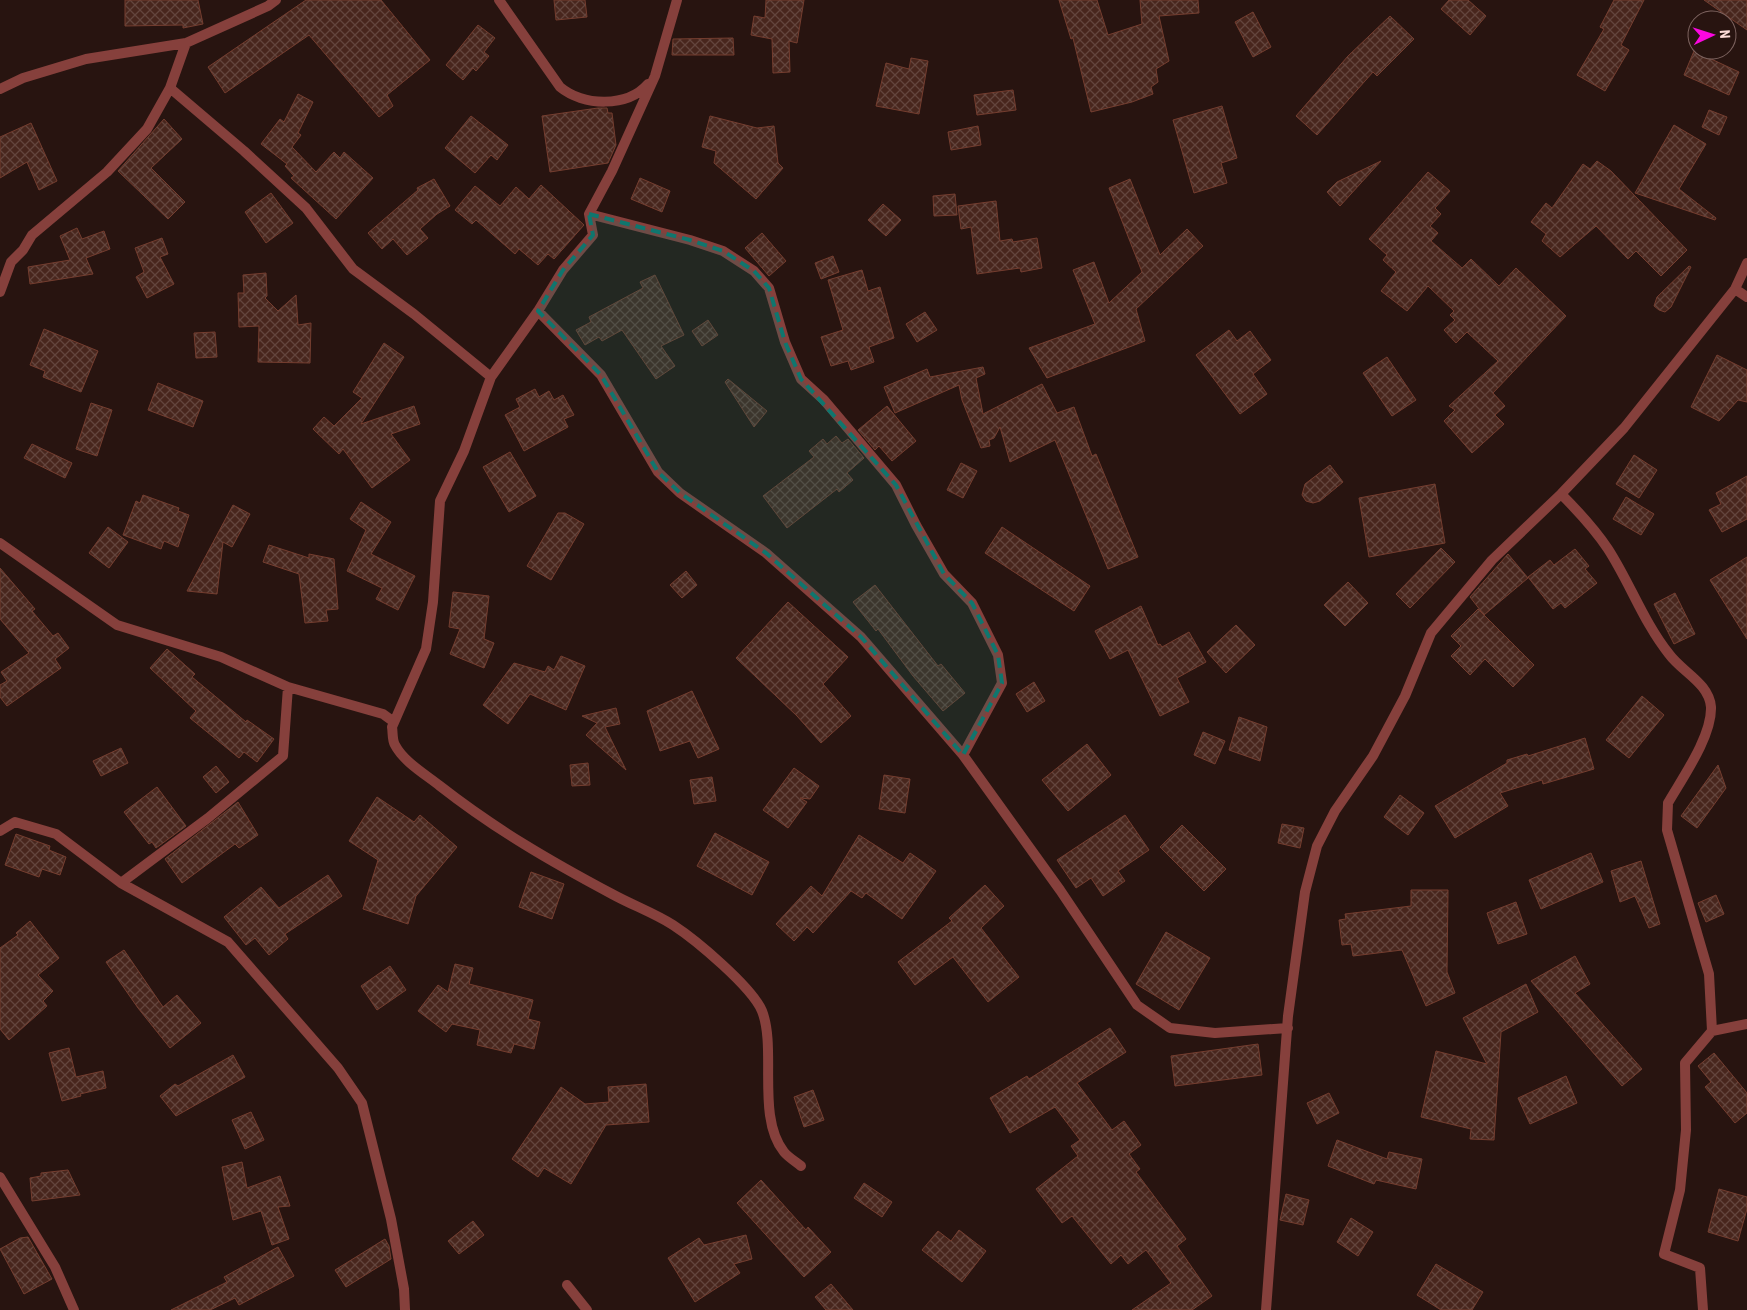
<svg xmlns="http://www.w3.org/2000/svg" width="1747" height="1310" font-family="'Roboto Condensed',sans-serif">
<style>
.building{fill:url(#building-cross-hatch);stroke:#743d2f}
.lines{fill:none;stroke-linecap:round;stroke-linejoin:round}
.street{stroke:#86403c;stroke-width:10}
.marked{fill:#0f766e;fill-opacity:0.2;stroke:#0f766e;stroke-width:4;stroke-dasharray:10 6;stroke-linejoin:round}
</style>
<defs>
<pattern id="building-cross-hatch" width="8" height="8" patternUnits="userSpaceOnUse" patternTransform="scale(1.25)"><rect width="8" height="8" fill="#48261d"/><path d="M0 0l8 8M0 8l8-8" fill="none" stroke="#63453d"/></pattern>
</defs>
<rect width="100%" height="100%" fill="#281410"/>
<path class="building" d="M125,0H198L203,24L183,28V25L125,26Z
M306,0H381L430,60L387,95L393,106L379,117L309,35L225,93L208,67Z
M554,0H585L587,17L556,20Z
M766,0H804L797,43L789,41L790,72L773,73L772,39L751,35L754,16L765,18Z
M1059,0H1097L1108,35L1142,24L1140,0H1198L1199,13L1159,16L1169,61L1156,69L1158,82L1151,87L1153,94L1132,102L1091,112L1073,38L1071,39Z
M1449,0H1468L1486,16L1470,35L1441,9Z
M1614,0H1644L1621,45L1629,50L1605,91L1577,75L1604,29L1600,27Z
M1704,0H1747V30Z
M1253,12L1271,47L1253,57L1235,22Z
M1390,16L1414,39L1377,76L1373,72L1317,135L1296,116L1348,56Z
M478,25L495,38L484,52L489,56L476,71L473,68L463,80L446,65Z
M733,38L734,55H672L673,39Z
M1694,51L1739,72L1729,95L1684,75Z
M911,58L928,61L919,114L876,106L886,63L909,69Z
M1013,90L1016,110L977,115L974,95Z
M298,94L313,102L298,133L301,135L292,147L316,172L334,152L340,158L344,152L373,178L336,219L291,178L294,176L285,166L287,164L261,144L280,119L284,122Z
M1222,106L1237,158L1221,163L1227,183L1194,193L1173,120Z
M598,108H607L608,113H612L616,145L608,163L550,172L542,116Z
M1709,110L1727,117L1719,135L1702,127Z
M471,116L508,145L497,160L491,155L475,173L445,148Z
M710,116L757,128L774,126L778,163L783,168L756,199L714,163L716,151L702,147Z
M164,119L182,139L151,168L185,202L168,219L118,171Z
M31,123L57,181L39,190L27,162L0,178V137Z
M1674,125L1706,144L1679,189L1716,218L1715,220L1635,193Z
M978,126L981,145L951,150L948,132Z
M1381,161L1340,206L1327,192L1337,182Z
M1597,161L1611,171L1687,250L1661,276L1636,251L1628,259L1596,226L1560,257L1542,241L1546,234L1531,222L1546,203L1552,208L1583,164L1590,169Z
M1428,172L1450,191L1435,208L1441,214L1430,226L1438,233L1431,241L1462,268L1471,259L1499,286L1516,268L1566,316L1493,393L1505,406L1495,415L1504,424L1472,453L1444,421L1455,410L1449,406L1498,361L1467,332L1456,343L1444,330L1455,320L1450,315L1454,311L1428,286L1407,311L1381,291L1396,272L1383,260L1387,255L1369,239Z
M640,178L670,191L662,212L631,199Z
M434,179L450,206L437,214L420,229L428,238L407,255L393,239L382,249L368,233L418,190L417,188Z
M1130,179L1160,255L1187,229L1203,246L1136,309L1145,341L1047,378L1029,348L1095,324L1073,270L1094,262L1109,303L1142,272L1109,188Z
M541,185L584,225L554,259L548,254L538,265L519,249L515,254L476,220L472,224L455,210L475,186L500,206L516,187L529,199Z
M271,193L293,223L266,243L245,212Z
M955,194L957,215L934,216L933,196Z
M996,201L1000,241L1012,239L1013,242L1037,238L1042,268L1021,272L1020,268L977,274L971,227L961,229L958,206Z
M883,204L901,220L886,236L868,220Z
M77,228L82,239L104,231L110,249L86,258L93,274L30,284L28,267L70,260L60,236Z
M762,233L786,261L769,276L745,248Z
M162,238L168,254L160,257L174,284L147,298L136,277L144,272L135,248Z
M833,256L839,272L821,279L815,263Z
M1689,266L1691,267L1671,307L1665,312L1659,310L1654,306L1657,297Z
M862,270L868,291L880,287L894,338L869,347L874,362L851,370L848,361L831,366L821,337L843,330L828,280Z
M266,273L267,296L265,298L278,311L296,295L298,325L311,323L310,363L258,362L259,326L239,327L238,293H244L243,275Z
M655,275L684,335L661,346L675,366L656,379L622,330L602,341L599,337L585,345L576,330L591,322L589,317L643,288L640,282Z
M925,312L937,330L917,342L906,324Z
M708,320L718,335L702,346L692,331Z
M44,329L98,351L81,392L43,377L45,371L30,365Z
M1229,330L1237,341L1250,331L1271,360L1253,374L1267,394L1240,414L1196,355Z
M215,332L217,357L196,358L194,333Z
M384,343L404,357L361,424L414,406L420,424L391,434L410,460L372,488L343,449L339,454L313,429L324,417L334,426L362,398L353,392Z
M1717,355L1747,370V402L1738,400L1719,421L1691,407Z
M1387,357L1416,400L1392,416L1363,373Z
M983,367L985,374L976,378L983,414L1042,384L1057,413L1074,407L1092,456L1096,454L1138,557L1108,569L1055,440L1010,462L1000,427L994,438L989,440L990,446L981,448L962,400L959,385L895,413L884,387L927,369L930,377Z
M728,379L767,411L754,427L725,382Z
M158,383L203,401L193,427L148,410Z
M535,389L539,397L549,391L554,400L563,395L574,415L564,419L568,427L524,451L505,415L520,407L516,399Z
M91,403L112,410L97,456L76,449Z
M887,406L916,441L892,461L879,446L875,450L858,430Z
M836,436L842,443L848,439L864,458L847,473L853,480L839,492L837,489L787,528L763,496L814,457L809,451L823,439L827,444Z
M32,444L72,463L65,478L24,458Z
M510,452L536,496L509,512L483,467Z
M1634,455L1657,470L1639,498L1616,484Z
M961,463L977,471L963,498L947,490Z
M1330,465L1343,482L1320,501L1313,503L1306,501L1302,495L1305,484Z
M1747,476V519L1722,532L1709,510L1721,504L1716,493Z
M1435,484L1445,543L1369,557L1359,498Z
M143,495L179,508L178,511L189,515L178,547L164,541L161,549L123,535L136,501L140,503Z
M1626,497L1654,514L1641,535L1613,519Z
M361,502L391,522L371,554L415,576L398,610L376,599L382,588L347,571L366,530L350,519Z
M233,505L250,514L232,547L223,542L217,594L187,591Z
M558,513H565L584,524L551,580L527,566Z
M108,527L128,542L109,568L89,553Z
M1002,527L1090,586L1074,611L985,553Z
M269,545L309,558V554L334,559L338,609L326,610L328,621L305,623L299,574L263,562Z
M1441,548L1455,562L1410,608L1396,594Z
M1575,549L1589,566L1585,569L1597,583L1565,608L1561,603L1553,609L1528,577L1550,560L1554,565Z
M1508,554L1528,578L1484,615L1470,597Z
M1747,557V639L1710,580Z
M0,568L35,609L32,611L53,636L58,633L69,648L55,659L61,668L7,706L0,697V685L7,681L1,672L29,653L0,619Z
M686,571L697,585L682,598L670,585Z
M1348,582L1368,603L1345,626L1324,605Z
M875,585L938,666L941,664L965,693L943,711L913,676L878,629L876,631L853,602Z
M453,592L489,596L484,639L494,643L484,668L450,654L460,629L449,627Z
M1675,593L1695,634L1674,644L1654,604Z
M788,602L848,657L823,684L851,716L821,743L797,716L736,658Z
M1141,606L1158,645L1160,644L1162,647L1189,632L1206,662L1177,678L1189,702L1160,716L1128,650L1110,659L1095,631Z
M1478,609L1534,665L1513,687L1485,659L1470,675L1451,656L1461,646L1451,636Z
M1236,625L1255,645L1226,673L1207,652Z
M167,649L195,674L192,677L246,722L247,720L274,739L257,762L244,752L239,758L190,718L196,711L150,668Z
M561,656L585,666L566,710L530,694L508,724L483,705L514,663L545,672L548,666L554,670Z
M1034,682L1045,701L1027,712L1016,694Z
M692,691L719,749L698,758L690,741L660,751L647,711Z
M1642,696L1664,715L1629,758L1606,740Z
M616,708L620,724L605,727L626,770L586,735L597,723L582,716Z
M1239,717L1267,727L1260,761L1229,750Z
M1203,732L1225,741L1215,764L1194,755Z
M1585,738L1594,769L1543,784L1542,780L1500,793L1508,806L1455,838L1435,806L1507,763V760L1527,754L1528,756Z
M1087,744L1111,775L1068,811L1042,780Z
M121,748L128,763L101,776L93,761Z
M588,763L590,785L572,786L570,765Z
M1718,765L1726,788L1697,828L1681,816Z
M216,766L229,782L216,793L203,777Z
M794,768L819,786L810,799L800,798L807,802L788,828L763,810Z
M884,775L910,779L905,813L879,809Z
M712,777L716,801L694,804L690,780Z
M157,787L186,826L156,848L152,842L149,844L124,812Z
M1400,795L1424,813L1408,835L1384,817Z
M377,797L414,822L420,815L457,847L416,896L408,924L363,909L378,860L349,841Z
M238,802L258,835L239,848L235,844L182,883L165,859Z
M1125,815L1149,850L1118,871L1125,881L1103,896L1091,878L1076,888L1057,860Z
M1282,824L1304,828L1300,848L1278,843Z
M1182,825L1226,869L1204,891L1160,847Z
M715,833L769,862L752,895L697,866Z
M16,834L50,846L49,850L66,857L60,875L42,869L39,877L5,865Z
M859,835L903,863L910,853L936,871L902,919L866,893L862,898L851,891L813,933L807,927L794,941L776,924L811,886L822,896Z
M1591,853L1603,882L1541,909L1529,880Z
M1641,861L1660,924L1649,928L1635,896L1620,902L1611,871Z
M531,872L564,884L552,919L519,907Z
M328,875L342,896L285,934L288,939L269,955L255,938L246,945L224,917L261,887L279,908Z
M985,885L1004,906L981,928L1019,977L988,1002L953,957L915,985L898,962L952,921L949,918Z
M1411,890H1448L1447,972L1455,993L1426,1006L1402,950L1353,956L1351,944L1342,945L1339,920L1346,919L1345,914L1411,906Z
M1716,895L1724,914L1706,922L1698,903Z
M1516,902L1527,934L1498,944L1487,913Z
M30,921L59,958L38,975L53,991L43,1001L47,1006L9,1040L0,1029V948L18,935L16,933Z
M1166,932L1210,958L1179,1010L1136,984Z
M124,950L163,1007L177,995L201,1023L170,1048L138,1008L106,962Z
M1575,956L1590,984L1575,993L1642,1069L1622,1086L1531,981Z
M455,964L473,968L469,984L533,1000L528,1019L540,1022L534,1049L514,1044L511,1053L477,1045L480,1030L452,1024L446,1032L418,1011L438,985L448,992Z
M390,966L406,990L377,1010L361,986Z
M1526,984L1538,1012L1501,1032L1494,1140L1470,1139L1471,1129L1421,1117L1436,1051L1487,1064L1463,1018Z
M1110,1028L1126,1052L1077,1083L1112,1130L1124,1121L1141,1145L1129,1154L1140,1169L1136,1172L1186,1239L1177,1246L1212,1296L1192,1310H1132L1171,1283L1146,1250L1128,1264L1121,1255L1111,1264L1072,1216L1062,1223L1036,1189L1078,1156L1071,1146L1080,1140L1055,1107L1010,1133L990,1098L1027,1076L1029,1079Z
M1258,1044L1262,1075L1175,1086L1171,1056Z
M69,1048L76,1077L103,1071L106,1088L80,1094L81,1096L62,1101L49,1053Z
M1714,1053L1747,1093V1113L1735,1123L1705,1087L1711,1082L1698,1066Z
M233,1055L245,1077L176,1116L160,1096L175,1084L178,1086Z
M1566,1076L1577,1103L1530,1124L1518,1098Z
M646,1084L649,1122L606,1125L571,1184L544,1168L538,1177L512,1159L561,1087L585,1104L609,1102L608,1087Z
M813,1090L824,1120L804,1127L794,1097Z
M1329,1093L1339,1113L1317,1124L1307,1103Z
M251,1112L264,1140L245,1149L232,1120Z
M1337,1140L1387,1159L1389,1152L1422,1159L1416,1189L1376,1180L1374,1184L1328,1166Z
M242,1162L247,1188L280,1176L290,1206L278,1207L289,1239L272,1245L261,1211L233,1220L222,1167Z
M68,1170L80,1195L32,1201L30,1178L41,1176V1173Z
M761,1180L806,1230L808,1227L831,1252L804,1277L737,1203Z
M864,1183L892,1202L882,1217L854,1198Z
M1719,1189L1747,1197V1209L1738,1241L1708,1232Z
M1286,1194L1309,1200L1303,1225L1280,1220Z
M1351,1218L1373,1232L1358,1256L1337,1242Z
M473,1221L484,1235L459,1254L448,1241Z
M959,1230L986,1251L962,1282L922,1250L938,1231L951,1241Z
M746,1235L752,1259L734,1264L740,1273L695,1302L668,1258L699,1238L704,1245Z
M28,1237L52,1279L24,1294L0,1249L20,1238Z
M385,1239L389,1246L391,1259L346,1287L335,1270Z
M278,1247L294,1276L239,1305L235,1298L210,1310H171L227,1282L224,1277Z
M1436,1264L1483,1292L1472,1310H1441L1417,1295Z
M831,1284L853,1310H826L815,1297Z"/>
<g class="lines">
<path class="street" d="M499,0L560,87C583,106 627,108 648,84
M677,0L655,76L612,171L589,214L593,235L563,270L538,311L491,377L464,451L440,501L433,602L426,649L392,727C393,733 392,740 395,745C404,762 425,774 440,786C495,829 550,861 612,894C632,905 654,913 673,925C696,940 752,987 762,1011C777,1049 756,1117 784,1152C788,1157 796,1162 801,1166
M170,88L244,151L306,208L353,269L414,314L491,377
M0,89L23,78L86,59L186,43L268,6L276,0
M589,214L690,240L723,251L754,271L769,288L785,342L801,379L824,400L896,485L916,525L944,574L972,603L998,655L1002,683L963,755
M1735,289L1747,297
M0,292L11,262L23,250L32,235L107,172L147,129L170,88L186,43
M538,311L601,375L658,472L680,493L766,553L861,637L963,755L1060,890L1137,1005L1170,1028L1215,1033L1288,1028
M1561,494C1578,511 1594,528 1608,549C1630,583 1644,623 1669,654C1682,672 1709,683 1711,707C1712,736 1683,777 1668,803L1667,830L1709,974L1712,1031L1685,1063L1686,1130L1680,1190L1664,1254L1700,1268L1703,1310
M0,543L117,625L221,657L288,687L383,714L394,722
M0,831L15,822L56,834L121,883L228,942L338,1068L362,1103L391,1219L404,1289L405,1310
M121,883L208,818L283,756L288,687
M1712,1031L1747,1024
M0,1177L55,1267L74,1310
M567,1285L587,1310
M1266,1310L1288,1016L1305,892L1317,846L1335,811L1373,756L1405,696L1431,633L1492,560L1561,494L1624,428L1735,289L1747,263"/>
</g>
<path class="marked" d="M589,214L690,240L723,251L754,271L769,288L785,342L801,379L896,485L944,574L972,603L998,655L1002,683L963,755L861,637L766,553L680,493L658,472L601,375L538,311L563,270L593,235Z"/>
<g transform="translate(1712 35) rotate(86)"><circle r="24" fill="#281410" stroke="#7e6460"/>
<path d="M0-4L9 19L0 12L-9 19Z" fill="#fb07e0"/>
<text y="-8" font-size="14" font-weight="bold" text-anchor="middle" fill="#fedcd8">N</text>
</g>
</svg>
